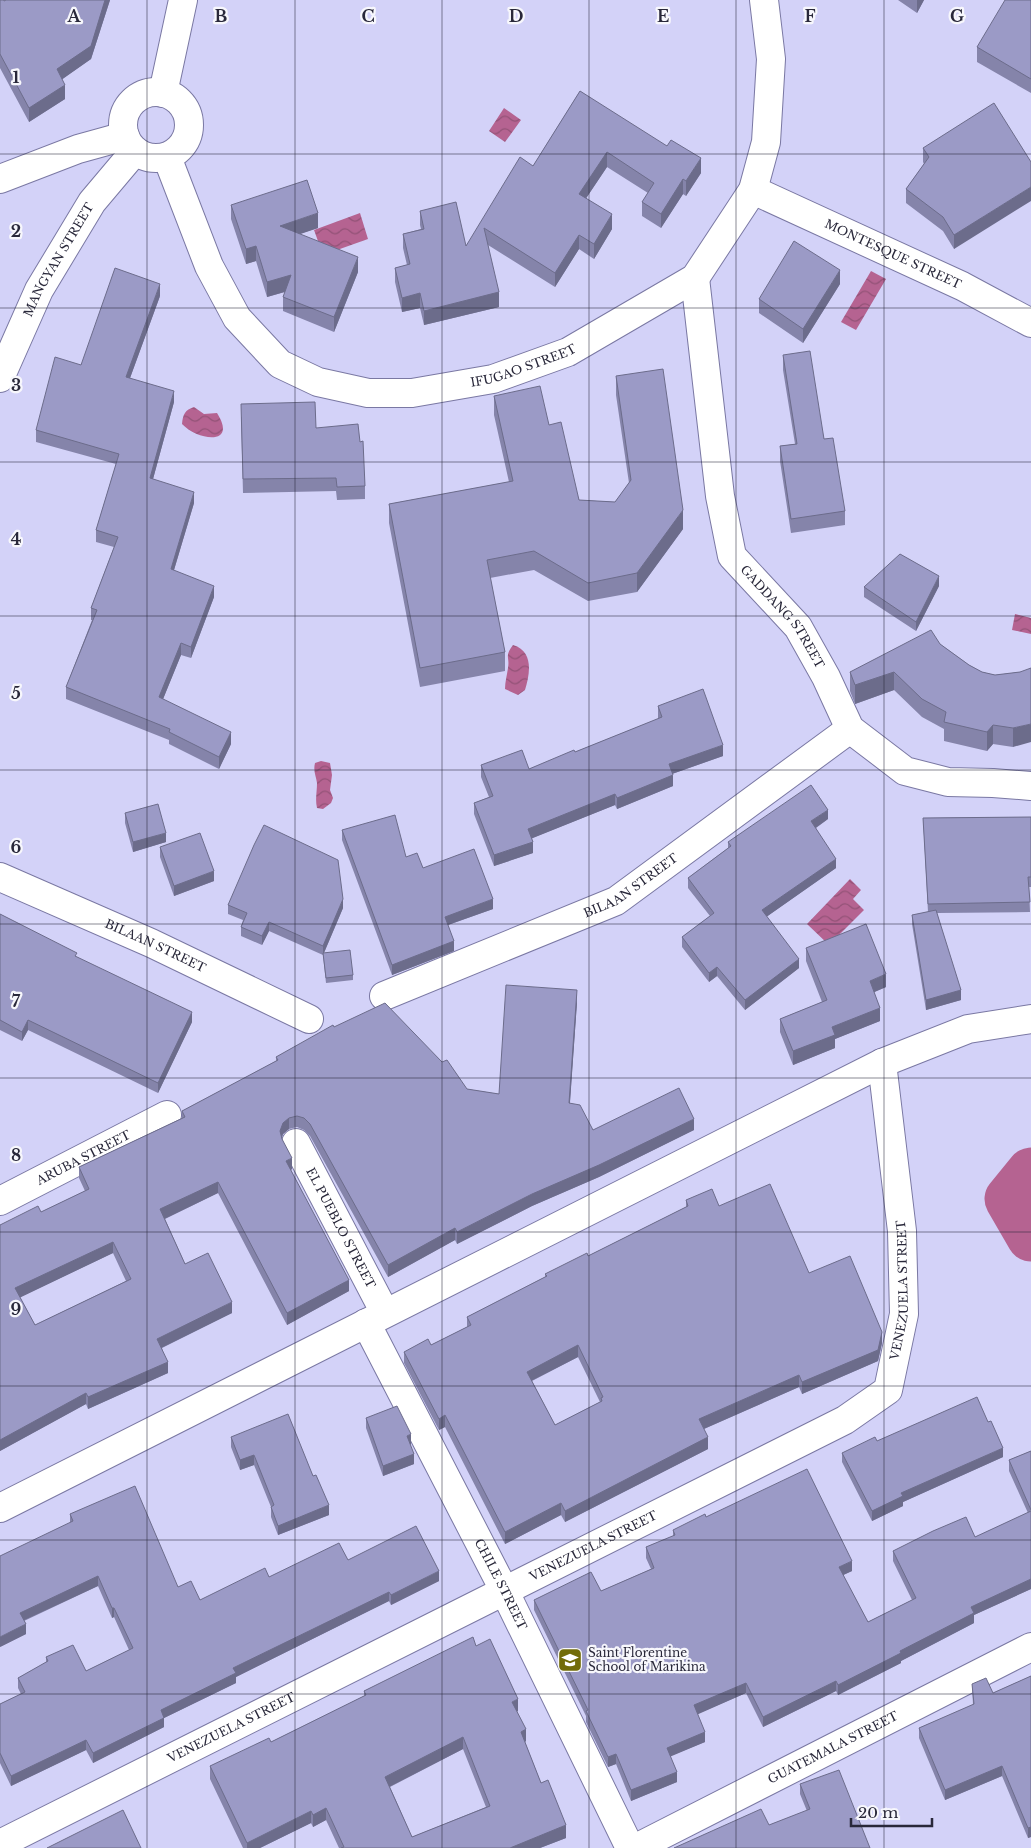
<svg xmlns="http://www.w3.org/2000/svg" width="1031" height="1848" font-family="'Libre Baskerville',serif">
<style>
.water{fill:url(#water-waves)}
.lines{fill:none;stroke-linecap:round;stroke-linejoin:round}
.river{stroke:#b56391;stroke-width:49}
.minor-casing{stroke:#7a78a3;stroke-width:30}
.minor{stroke:#fff;stroke-width:28}
.wall{fill:#8584aa;fill-rule:evenodd}
.shaded-wall{fill:#6c6c8b}
.building{fill:#9b9ac6;stroke:#6c6c8b;fill-rule:evenodd}
.grid{fill:none;stroke:#29283a;stroke-width:1;stroke-opacity:0.55}
.labels{text-anchor:middle;stroke-width:4.5;stroke-linejoin:round;paint-order:stroke}
.street-label{font-size:12px;fill:#29283a;stroke:#f7f7fc}
.poi-label{font-size:12px;fill:#29283a;stroke:#f7f7fc;text-anchor:start}
.grid-label{font-size:16px;text-anchor:middle;font-weight:bold;fill:#29283a;stroke:#f7f7fc;stroke-width:4.5;stroke-linejoin:round;paint-order:stroke}
</style>
<defs>
<pattern id="water-waves" width="16" height="10" patternUnits="userSpaceOnUse" patternTransform="scale(1.25)"><rect width="16" height="10" fill="#b56391"/><path d="M0 5q4-4 8 0t8 0" fill="none" stroke="#935277"/></pattern>
</defs>
<rect width="100%" height="100%" fill="#d3d2f8"/>
<path class="water" d="M504,108L521,120L505,142L489,131Z
M360,213L368,239L323,255L314,230Z
M871,271L886,279L856,330L841,322Z
M194,407L204,414L217,413C238,446 198,441 182,424C183,414 185,410 194,407Z
M1015,614L1031,618V634L1012,630Z
M513,645C534,651 530,674 525,690L518,695L505,689C505,682 507,675 508,668C510,656 504,657 513,645Z
M321,761L330,763L332,775L330,790L333,798L331,803L323,809L317,808C315,799 317,792 317,783C316,776 313,771 315,763Z
M850,879L861,890L853,899L864,910L829,945L807,924Z"/>
<g class="lines">
<path class="river" d="M1031,1172L1009,1199L1031,1237"/>
<defs>
<g id="minor">
<circle cx="156" cy="125" r="33"/>
<path d="M163,93L183,0"/>
<path id="s1" d="M167,157L209,266L237,318L280,364L318,382L368,393H412L493,379L568,352L695,278L753,190L766,142L771,59L764,0"/>
<path d="M0,179L78,149L125,136"/>
<path id="s2" d="M753,190L962,286L1031,323"/>
<path id="s3" d="M695,278L720,496L732,556L798,627L826,677L850,729L905,771L948,782L993,783L1031,786"/>
<path id="s4" d="M0,378L39,290L92,202L135,151"/>
<path id="s5" d="M0,877L151,943L309,1019"/>
<path id="s6" d="M384,996L616,901L850,729"/>
<path id="s7" d="M296,1143L385,1313"/>
<path id="s8" d="M0,1201L167,1115"/>
<path id="s9" d="M366,1323L505,1592L630,1848"/>
<path d="M0,1508L882,1063L968,1029L1031,1019"/>
<path id="s10" d="M0,1844L845,1420L888,1390L904,1314L902,1231L882,1063"/>
<path id="s11" d="M636,1848L1031,1647"/>
</g>
</defs>
<use href="#minor" class="minor-casing"/>
<use href="#minor" class="minor"/>
</g>
<path class="wall" d="M0,0L4,1L6,0H110L91,59L62,79L65,99L29,122L0,68Z
M898,0H924L917,13Z
M1031,0V93L977,62V47Z
M580,91L701,173L686,196L683,194L661,228L642,216V202L648,193L607,167L586,198L612,229L594,259L579,249L555,287L488,245L499,307L424,325L420,308L402,312L395,282V268L407,265L403,248V234L421,229L420,225V211L466,246L533,166Z
M923,148L1031,162L954,249L943,231L906,203V189L924,164L923,162Z
M231,205L318,228L299,234L358,272L334,332L283,311V297L285,292L267,297L256,261L246,264L231,219Z
M840,284L803,343L759,313V299Z
M160,296L130,378L174,402L153,479L194,503L174,570L214,597L191,658L181,655L163,699L231,744L219,769L169,744V740L66,699V687L92,620H91V608L114,547L96,542V530L116,464L36,442V430L81,365Z
M783,355L824,439L845,511V525L791,533L780,461V446L795,444L783,370Z
M616,376L683,529L637,592L588,601L534,570L490,578L505,652V671L420,687L389,523V504L509,482L494,415V396L549,425L579,500L615,502L629,483L616,395Z
M241,417L316,428L360,442L365,486V499L337,500L336,491L243,493Z
M939,586L916,631L864,597V587Z
M940,644L969,665L982,672L995,675L1020,672L1013,747L993,744L987,751L944,741V729L922,717L894,690L855,704L850,691V672Z
M658,706L723,756L672,774L673,786L617,809L615,805L532,838L533,853L494,866L474,814V803L489,797L481,777V765L529,769L575,752L658,719Z
M125,813L166,842L133,852L125,823Z
M1031,817V887H1029L1030,912L937,913L961,1000L926,1010L912,924V915L928,912L923,818Z
M828,819L816,828L836,868L766,917L799,968L745,1010L717,976L709,982L682,947V937L710,916L688,888V878L728,848V842Z
M342,830L406,857L423,868L493,909L448,925L454,951L392,975L342,840Z
M160,847L214,881L174,896L160,857Z
M228,905L343,908L324,953L353,975V980L326,983L323,955L269,931L262,945L241,936V927L243,920L228,914Z
M0,914L77,957L192,1022L158,1093L28,1030L22,1041L0,1030Z
M806,948L886,987L874,992L880,1021L835,1039V1048L793,1065L780,1032V1019L822,1002L806,961Z
M577,1002L570,1103L593,1130H694L599,1177L532,1206L457,1244L455,1240L388,1277L310,1136L304,1130L297,1127L289,1129L283,1134L282,1138L292,1169L291,1170L349,1291L287,1325L218,1193L165,1219L185,1264L232,1313L162,1348L168,1373L88,1409L86,1404L0,1451V1225L41,1212L85,1191L79,1178V1167L182,1118V1111L276,1061V1057L334,1027L467,1089L499,1094ZM113,1253L126,1281L35,1325L20,1297Z
M686,1200L719,1206L809,1273L882,1343L878,1361L802,1394L799,1387L704,1429L708,1449L565,1522L561,1515L505,1544L445,1427L439,1430L404,1363V1352L431,1345L467,1327V1317L545,1277V1274L588,1256L686,1207ZM578,1357L600,1402L555,1425L532,1381Z
M366,1418L411,1444L410,1445L414,1464L383,1476L366,1428Z
M231,1437L329,1515L278,1535L271,1517V1507L254,1465L240,1470L231,1447Z
M877,1441L1003,1457L903,1502V1506L872,1521L842,1462V1453Z
M1031,1451V1589L974,1615V1623L901,1661V1663L838,1695L836,1691L763,1727L746,1693L697,1714L705,1742L670,1756L677,1782L631,1801L616,1764L608,1767L586,1722V1716L534,1610V1600L601,1591L651,1569L646,1558V1547L673,1536V1530L706,1517L852,1571L843,1575L868,1622L912,1600L893,1561V1551L975,1537L1028,1513L1009,1471V1460Z
M70,1514L178,1587L200,1600L269,1577L348,1560L439,1581L391,1605L389,1601L236,1677V1683L164,1718V1727L93,1763L86,1750L11,1786L0,1763V1704L21,1694L18,1688V1678L46,1663V1657L86,1671L129,1650L114,1617L112,1618L98,1586L24,1621L26,1634L0,1647L70,1523Z
M476,1646L518,1711H517L526,1741L525,1742L541,1783L566,1838L540,1848H339L326,1820L313,1827L311,1823L260,1848H243L210,1779V1766L271,1742L364,1696V1691ZM463,1749L486,1807L412,1837L390,1787Z
M1031,1676V1837L1028,1838L1002,1776L945,1800L919,1738V1728L973,1705L972,1684L993,1693Z
M800,1784L870,1848L769,1825L807,1811L800,1794Z"/>
<path class="shaded-wall" d="M105,0H110L91,59L57,83V69Z
M917,0H924L917,13Z
M65,85V99L29,122V108Z
M607,152V167L579,209V194Z
M701,158V173L686,196V181Z
M683,179V194L661,228V214Z
M1031,187V201L954,249V235Z
M318,213V228L280,241V226Z
M612,214V229L594,259V244Z
M579,235V249L555,287V273Z
M256,246V261L246,264V249Z
M358,257V272L334,332V317Z
M840,270V284L803,343V329Z
M291,275V290L267,297V282Z
M160,284V296L126,389V377Z
M499,292V307L424,325V311Z
M420,293V308L402,312V298Z
M174,391V402L150,490V478Z
M194,492V503L171,580V569Z
M683,510V529L637,592V573Z
M939,576V586L916,631V622Z
M214,586V597L191,658V647Z
M181,643V655L159,709V697Z
M894,672V690L855,704V685Z
M1031,724V742L1013,747V728Z
M993,725V744L987,751V732Z
M231,732V744L219,769V757Z
M723,745V756L669,775V764Z
M673,775V786L617,809V798Z
M615,794V805L528,840V829Z
M828,810V819L811,831V821Z
M166,833V842L133,852V842Z
M533,842V853L494,866V855Z
M836,859V868L762,920V910Z
M214,871V881L174,896V886Z
M343,899V908L323,955V946Z
M493,899V909L445,926V917Z
M269,922V931L262,945V936Z
M454,941V951L392,975V965Z
M799,959V968L745,1010V1000Z
M717,967V976L709,982V973Z
M886,974V987L870,994V981Z
M577,990V1002L569,1115V1103Z
M961,990V1000L926,1010V1000Z
M880,1008V1021L835,1039V1048L793,1065V1051L832,1027Z
M192,1012V1022L158,1093V1083Z
M28,1020V1030L22,1041V1032Z
M289,1118V1129L283,1134L280,1142V1131L283,1123Z
M694,1119V1130L599,1177L532,1206L457,1244V1232L532,1194Z
M292,1158V1169L286,1173V1161Z
M218,1182V1193L160,1221V1209Z
M455,1228V1240L388,1277V1265Z
M113,1242V1253L15,1300V1288Z
M349,1280V1291L287,1325V1313Z
M232,1302V1313L157,1350V1339Z
M882,1332V1343L878,1361L802,1394V1382Z
M578,1345V1357L527,1383V1372Z
M168,1362V1373L88,1409V1397Z
M799,1375V1387L699,1431V1419Z
M86,1393V1404L0,1451V1440Z
M445,1415V1427L439,1430V1419Z
M411,1434V1444L407,1446V1436Z
M708,1437V1449L565,1522V1511Z
M1003,1448V1457L903,1502V1506L872,1521V1511L901,1493Z
M414,1454V1464L383,1476V1466Z
M254,1455V1465L240,1470V1460Z
M561,1503V1515L505,1544V1532Z
M329,1505V1515L278,1535V1526Z
M852,1561V1571L839,1577V1567Z
M439,1571V1581L391,1605V1595Z
M98,1576V1586L20,1622V1613Z
M1031,1579V1589L974,1615V1623L901,1661V1663L838,1695V1685L900,1651L971,1607Z
M389,1592V1601L236,1677V1683L164,1718V1727L93,1763V1753L161,1710L233,1668Z
M112,1608H114V1617L112,1618Z
M26,1624V1634L0,1647V1637Z
M836,1681V1691L763,1727V1717Z
M746,1683V1693L694,1716V1705Z
M518,1699V1711L512,1714V1702Z
M526,1729V1741L521,1744V1732Z
M705,1732V1742L667,1758V1748Z
M463,1737V1749L385,1789V1777Z
M86,1740V1750L11,1786V1776Z
M616,1754V1764L608,1767V1757Z
M1002,1766V1776L945,1800V1790Z
M677,1772V1782L631,1801V1790Z
M326,1808V1820L313,1827V1815Z
M311,1811V1823L260,1848H247V1843Z
M566,1825V1838L540,1848H510Z
M1031,1827V1837L1028,1838V1828Z"/>
<path class="building" d="M0,0H4V1L6,0H105L91,46L57,69L65,85L29,108L0,54Z
M1005,0H1031V79L977,47Z
M580,91L667,146L671,140L701,158L686,181L683,179L661,214L642,202L654,183L607,152L579,194L612,214L594,244L579,235L555,273L484,228L499,292L424,311L420,293L402,298L395,268L410,264L403,234L424,229L420,211L456,202L466,246L520,157L533,166Z
M994,103L1031,162V187L954,235L943,217L906,189L929,157L923,148Z
M307,180L318,213L280,226L358,257L334,317L283,297L291,275L267,282L256,246L246,249L231,205Z
M794,241L840,270L803,329L759,299Z
M115,268L160,284L126,377L174,391L150,478L194,492L171,569L214,586L191,647L181,643L159,697L231,732L219,757L169,732L170,729L66,687L97,610L91,608L118,537L96,530L119,454L36,430L55,357L81,365Z
M810,351L824,439L833,438L845,511L791,519L780,446L797,444L783,355Z
M663,369L683,510L637,573L588,583L534,551L487,560L505,652L420,668L389,504L513,481L494,396L540,386L549,425L561,422L579,500L615,502L631,480L616,376Z
M315,402L316,428L358,424L360,442L363,441L365,486L337,487L336,478L243,479L241,404Z
M900,554L939,576L916,622L864,587Z
M931,630L940,644L969,665L982,672L995,675L1020,672L1031,668V724L1013,728L993,725L987,732L944,722L946,712L922,699L894,672L855,685L850,672Z
M703,689L723,745L669,764L673,775L617,798L615,794L528,829L533,842L494,855L474,803L493,796L481,765L522,750L529,769L574,750L575,752L662,717L658,706Z
M811,785L828,810L811,821L836,859L762,910L799,959L745,1000L717,967L709,973L682,937L714,913L688,878L731,846L728,842Z
M158,804L166,833L133,842L125,813Z
M395,815L406,857L417,853L423,868L474,849L493,899L445,917L454,941L392,965L342,830Z
M1031,817V877H1028L1030,902L928,904L923,818Z
M264,825L338,860L343,899L323,946L269,922L262,936L241,927L247,913L228,905L254,845Z
M200,833L214,871L174,886L160,847Z
M936,910L961,990L926,1000L912,915Z
M0,914L77,953L75,956L192,1012L158,1083L28,1020L22,1032L0,1020Z
M866,924L886,974L870,981L880,1008L832,1027L835,1035L793,1051L780,1019L827,1000L806,948Z
M350,950L353,975L326,978L323,953Z
M506,985L577,990L569,1103L580,1105L593,1130L679,1088L694,1119L599,1165L532,1194L457,1232L455,1228L388,1265L310,1124L304,1118L297,1116L289,1118L283,1123L280,1131L282,1139L292,1158L286,1161L349,1280L287,1313L218,1182L160,1209L185,1264L208,1253L232,1302L157,1339L168,1362L88,1397L86,1393L0,1440V1225L38,1206L41,1212L89,1189L79,1167L185,1117L182,1111L278,1060L276,1057L333,1025L334,1027L385,1003L442,1062L447,1060L467,1089L499,1094ZM113,1242L131,1279L35,1325L15,1288Z
M770,1184L809,1273L850,1256L882,1332L878,1350L802,1382L799,1375L699,1419L708,1437L565,1511L561,1503L505,1532L445,1415L439,1419L404,1352L428,1339L431,1345L471,1325L467,1317L547,1276L545,1274L587,1253L588,1256L688,1206L686,1200L712,1189L719,1206ZM578,1345L603,1397L601,1398L602,1401L555,1425L527,1372Z
M977,1397L988,1422L991,1421L1003,1448L901,1493L903,1496L872,1511L842,1453L875,1437L877,1441Z
M397,1406L411,1434L407,1436L414,1454L383,1466L366,1418Z
M288,1414L313,1476L316,1475L329,1505L278,1526L271,1507L274,1505L254,1455L240,1460L231,1437Z
M1031,1451V1510L1009,1460Z
M807,1469L852,1561L839,1567L868,1622L916,1598L893,1551L933,1531L966,1517L975,1537L1031,1511V1579L971,1607L974,1613L900,1651L901,1653L838,1685L836,1681L763,1717L746,1683L694,1705L705,1732L667,1748L677,1772L631,1790L616,1754L608,1757L586,1711L588,1710L534,1600L591,1572L601,1591L654,1568L646,1547L675,1535L673,1530L705,1514L706,1517Z
M135,1486L178,1587L191,1581L200,1600L265,1568L269,1577L339,1543L348,1560L416,1526L439,1571L391,1595L389,1592L233,1668L236,1673L161,1710L164,1718L93,1753L86,1740L11,1776L0,1753V1704L25,1692L18,1678L48,1661L46,1657L73,1645L86,1671L133,1648L114,1608H112L98,1576L20,1613L26,1624L0,1637V1556L73,1521L70,1514Z
M473,1637L476,1646L490,1639L518,1699L512,1702L526,1729L521,1732L541,1783L548,1780L566,1825L510,1848H341L344,1847L326,1808L313,1815L311,1811L247,1843L210,1766L269,1738L271,1742L366,1695L364,1691ZM463,1737L490,1806L412,1837L385,1777Z
M1031,1676V1827L1028,1828L1002,1766L945,1790L919,1728L974,1704L972,1684L986,1678L993,1693Z
M839,1770L870,1848H674L761,1809L769,1825L810,1809L800,1784Z
M123,1810L141,1848H47Z"/>
<path class="grid" d="M147,0V1848M295,0V1848M442,0V1848M589,0V1848M736,0V1848M884,0V1848M0,154H1031M0,308H1031M0,462H1031M0,616H1031M0,770H1031M0,924H1031M0,1078H1031M0,1232H1031M0,1386H1031M0,1540H1031M0,1694H1031"/>
<defs>
<symbol id="school-square" viewBox="-11 -11 22 22"><rect x="-9" y="-9" width="18" height="18" rx="4" fill="#726c09" stroke="#f7f7fc"/><path d="M0-5L7-2L0 1L-7-2ZM-4 1L0 2.5L4 1V4Q0 6-4 4Z" fill="#fff"/></symbol>
</defs>
<g fill-rule="evenodd">
<use href="#school-square" x="556" y="1646" width="28" height="28"/>
</g>
<g class="labels">
<g class="street-label">
<text dy="4" stroke="none"><textPath href="#s2" startOffset="154">MONTESQUE STREET</textPath></text>
<text dy="4" stroke="none"><textPath href="#s4" startOffset="132">MANGYAN STREET</textPath></text>
<text dy="4" stroke="none"><textPath href="#s1" startOffset="491">IFUGAO STREET</textPath></text>
<text dy="4" stroke="none"><textPath href="#s3" startOffset="360">GADDANG STREET</textPath></text>
<text dy="4" stroke="none"><textPath href="#s6" startOffset="271">BILAAN STREET</textPath></text>
<text dy="4" stroke="none"><textPath href="#s5" startOffset="170">BILAAN STREET</textPath></text>
<text dy="4" stroke="none"><textPath href="#s8" startOffset="94">ARUBA STREET</textPath></text>
<text dy="4" stroke="none"><textPath href="#s7" startOffset="96">EL PUEBLO STREET</textPath></text>
<text dy="4" stroke="none"><textPath href="#s10" startOffset="1099">VENEZUELA STREET</textPath></text>
<text dy="4" stroke="none"><textPath href="#s10" startOffset="664">VENEZUELA STREET</textPath></text>
<text dy="4" stroke="none"><textPath href="#s9" startOffset="294">CHILE STREET</textPath></text>
<text dy="4" stroke="none"><textPath href="#s10" startOffset="259">VENEZUELA STREET</textPath></text>
<text dy="4" stroke="none"><textPath href="#s11" startOffset="221">GUATEMALA STREET</textPath></text>
</g>
<g class="poi-label">
<text x="588" y="1657">Saint Florentine<tspan x="588" dy="14">School of Marikina</tspan></text>
</g>
</g>
<g class="grid-label">
<text x="74" y="22">A</text>
<text x="221" y="22">B</text>
<text x="368" y="22">C</text>
<text x="516" y="22">D</text>
<text x="663" y="22">E</text>
<text x="810" y="22">F</text>
<text x="957" y="22">G</text>
<text x="16" y="83">1</text>
<text x="16" y="237">2</text>
<text x="16" y="391">3</text>
<text x="16" y="545">4</text>
<text x="16" y="699">5</text>
<text x="16" y="853">6</text>
<text x="16" y="1007">7</text>
<text x="16" y="1161">8</text>
<text x="16" y="1315">9</text>
</g>
<path d="M851 1818v8h81v-8" fill="none" stroke="#29283a" stroke-width="2.5"/>
<text x="858" y="1818" font-size="15" fill="#29283a" stroke="#f7f7fc" stroke-width="4" paint-order="stroke">20 m</text>
</svg>
